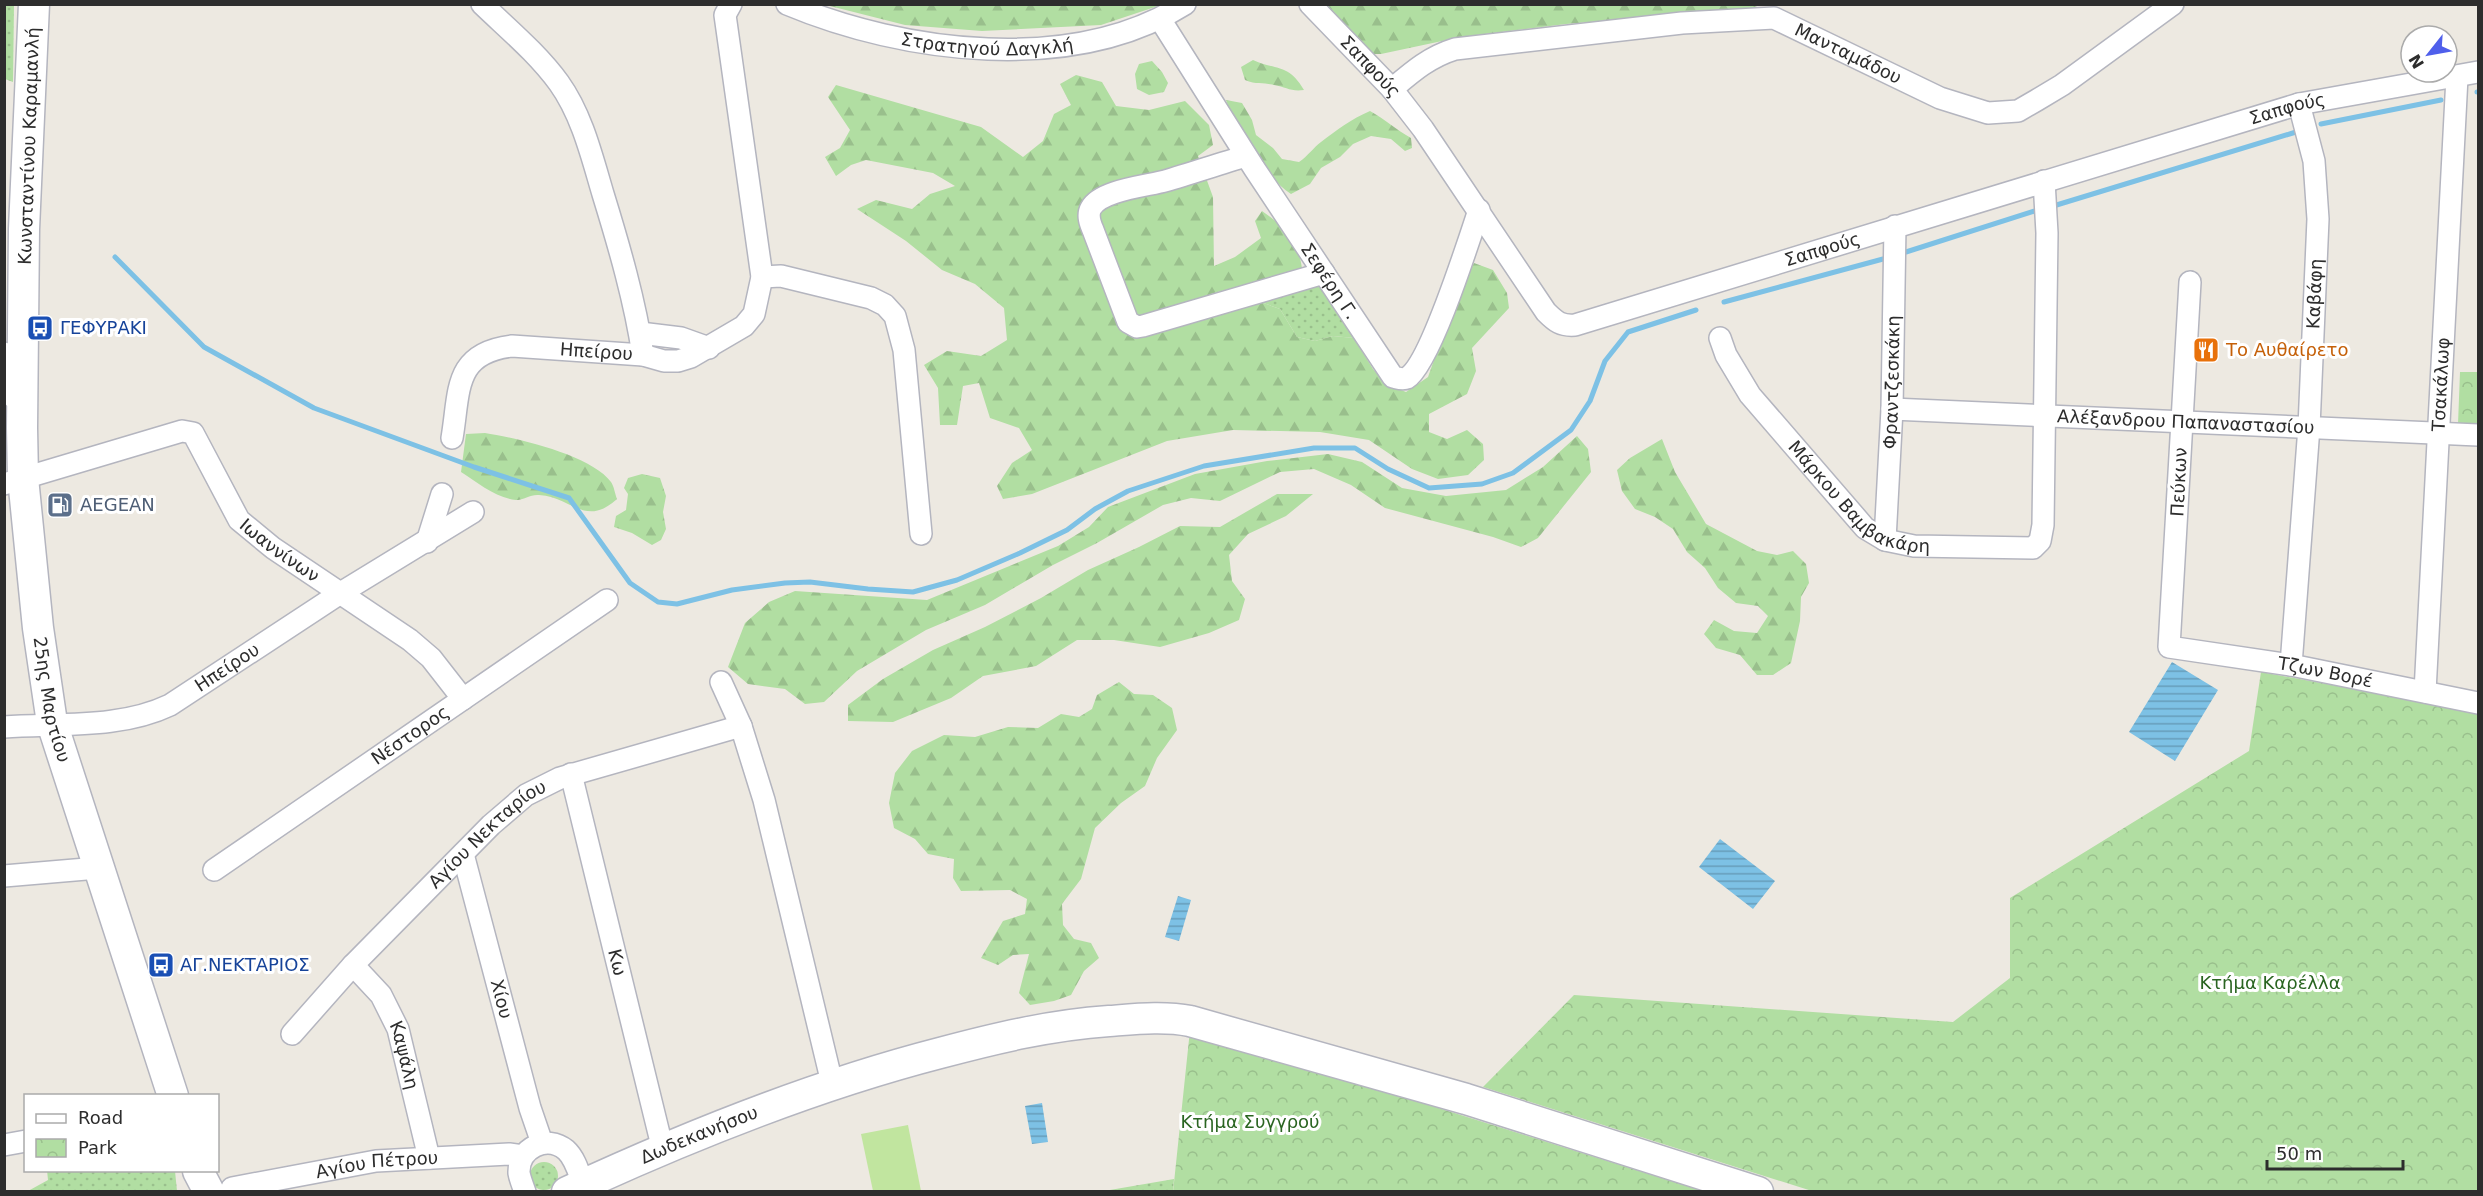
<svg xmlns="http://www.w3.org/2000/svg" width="2483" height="1196" font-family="'DejaVu Sans',sans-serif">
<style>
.grass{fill:url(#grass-dots)}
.forest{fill:url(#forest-firs)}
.park{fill:url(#park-crowns)}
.pitch{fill:#c1e59f}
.water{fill:url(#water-rules)}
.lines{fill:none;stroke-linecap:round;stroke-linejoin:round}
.stream{stroke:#7dc1e5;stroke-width:5}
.street-casing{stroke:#b4b5bf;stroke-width:24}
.secondary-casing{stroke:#b4b5bf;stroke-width:33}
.street{stroke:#fff;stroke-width:21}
.secondary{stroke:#fff;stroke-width:30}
.labels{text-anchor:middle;stroke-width:6;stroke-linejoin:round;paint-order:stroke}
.street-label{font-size:18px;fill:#2d2d2d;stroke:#fff}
.transit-label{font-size:18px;fill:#164399;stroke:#fff;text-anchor:start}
.food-label{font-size:18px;fill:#c56008;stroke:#fff;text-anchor:start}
.service-label{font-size:18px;fill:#4e5e75;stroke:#fff;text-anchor:start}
.park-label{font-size:18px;fill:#2a6521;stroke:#fff}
</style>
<defs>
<pattern id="grass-dots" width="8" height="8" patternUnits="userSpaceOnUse" patternTransform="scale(1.5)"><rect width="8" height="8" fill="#b1dea2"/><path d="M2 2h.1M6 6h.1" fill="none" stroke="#99bf8c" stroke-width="1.8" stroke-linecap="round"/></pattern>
<pattern id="forest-firs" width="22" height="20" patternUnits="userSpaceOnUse" patternTransform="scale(1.5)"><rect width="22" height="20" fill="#b1dea2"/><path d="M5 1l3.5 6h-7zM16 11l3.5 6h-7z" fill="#99bf8c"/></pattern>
<pattern id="park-crowns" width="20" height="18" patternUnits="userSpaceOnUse" patternTransform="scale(1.5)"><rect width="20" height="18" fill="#b1dea2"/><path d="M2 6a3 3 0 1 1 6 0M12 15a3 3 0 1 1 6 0" fill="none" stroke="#99bf8c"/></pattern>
<pattern id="water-rules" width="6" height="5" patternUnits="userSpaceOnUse" patternTransform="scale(1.5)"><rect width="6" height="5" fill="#7dc1e5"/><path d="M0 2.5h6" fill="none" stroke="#679dba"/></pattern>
</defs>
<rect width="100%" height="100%" fill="#ede9e1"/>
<path class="grass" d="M4,5H14L13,82L5,79Z
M1318,281L1354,338L1333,336L1315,341L1297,337L1280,309L1255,300Z
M530 1176a14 14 0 1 1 28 0a14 14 0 1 1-28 0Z
M47,1170L175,1171L177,1191H28L48,1180Z
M1174,1179L1173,1191H1104Z"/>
<path class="forest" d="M826,5H1161L1101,25L982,31L905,25Z
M1319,5H1760L1749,9L1566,24L1461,37L1381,54H1368Z
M1253,60C1277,71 1288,63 1304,90C1291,92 1286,87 1274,85C1263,82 1257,85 1245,80L1241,67Z
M1152,61L1162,72L1168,83L1164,92L1149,95L1137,89L1135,74L1139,64Z
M1076,75L1102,82L1116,106L1149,110L1185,101L1209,125L1213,145L1198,156L1213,197L1214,266L1235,257L1261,238L1255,221L1262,211C1286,228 1297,238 1302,268C1276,287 1241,284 1211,294L1218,312L1255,300L1280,309L1297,337L1315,341L1333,336L1354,338L1373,369L1386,384L1406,392L1428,377L1456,298L1474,263L1493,270L1507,293L1509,308L1472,348L1476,371L1467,394L1429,414V432L1447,439L1467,430L1483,444L1484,460L1468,475L1438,479L1412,469L1369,440L1320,432L1233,430L1167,441L1032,494L1003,499L997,486L1012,463L1032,450L1019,428L990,418L979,383L963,386L957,425H940L938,388L924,365L947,351L981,356L1007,340L1004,308L975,284L942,270L906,241L857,209L876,200L912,209L930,194L955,186L933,173L866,160L851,165L836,176L825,157L840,148L850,130L828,97L836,85L981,127L1023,157L1043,141L1054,114L1071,105L1060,84Z
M1226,100L1242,103L1252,120L1256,135L1273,148L1282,159L1299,162C1308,156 1313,148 1321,142C1337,130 1351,119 1370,111C1385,119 1396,130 1411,138L1412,148L1405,151L1391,139L1371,136L1353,144L1340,157L1321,168L1310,184L1291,194C1264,176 1236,130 1226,100Z
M485,433C517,438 591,455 611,482C614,486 615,494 617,499C585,528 572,497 539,495C531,494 524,500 516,500C496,498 478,483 461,472L466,434Z
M1577,436L1588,449L1591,472L1538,538L1521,547L1493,537L1385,508L1351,485L1314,469L1280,472L1220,501L1191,498L1163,505L1097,543L1053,565L985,605L926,630L857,671L824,702L805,704L785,689L748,684L728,667L745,623L769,602L795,591L927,600L1058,546L1089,527L1108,507L1195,474L1267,461L1328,454L1362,462L1402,488L1446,496L1506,490L1543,467Z
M1662,439L1675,472L1706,524L1757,551L1777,555L1793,551L1806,564L1809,583L1801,597L1800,621L1791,663L1773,675H1757L1740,655L1716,648L1704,634L1714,620L1734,631L1757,633L1768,616L1758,606L1736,603L1718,588L1705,568L1687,552L1673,529L1655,517L1635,509L1622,491L1617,470L1630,458Z
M642,474L660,478L666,496L663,512L666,529L661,540L652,545L632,533L614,527L616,516L626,510L628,494L624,488L628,478Z
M1277,494H1313L1286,516L1248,534L1229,555L1232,581L1245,599L1239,620L1209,633L1160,647L1114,640H1077L1036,666L983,676L951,698L893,722L848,721V705L883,679L933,650L985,627L1041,598L1088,570L1139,547L1180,526L1220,527Z
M1119,682L1134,694L1153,695L1172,708L1177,730L1157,758L1145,786L1121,803L1095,828L1081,879L1062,904L1063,925L1074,939L1091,943L1099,958L1084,971L1071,995L1054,1001L1030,1005L1019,993L1029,954L1013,955L998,965L981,958L1003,921L1025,914L1027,899L1010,890L961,891L953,878L954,859L928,854L915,839L894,828L889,803L895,773L912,751L944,735L975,737L1008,727L1038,728L1061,714L1079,717L1092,709L1097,695Z"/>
<path class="park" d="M2460,372H2478V426L2458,424Z
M2261,672L2478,712V1191H1812L1483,1087L1574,995L1953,1022L2010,978V898L2249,751Z
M1190,1030L1703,1191L1173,1192Z"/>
<path class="pitch" d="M908,1125L921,1191H873L861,1134Z"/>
<path class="water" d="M2172,662L2218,690L2175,761L2129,732Z
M1720,839L1775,881L1753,909L1699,867Z
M1178,896L1191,900L1179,941L1165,937Z
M1042,1103L1048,1142L1032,1144L1025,1106Z"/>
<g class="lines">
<path class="stream" d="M2477,92H2478
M2321,124L2441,100
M2050,207L2296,132
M1906,252L2041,209
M115,257L204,347L314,408L474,467L569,498L630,583L658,602L677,604L732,590L785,583L810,582L868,589L913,592L957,580L1020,553L1067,530L1095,509L1128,491L1204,466L1314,448H1355L1388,469L1429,488L1482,484L1513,473L1571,430L1590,401L1605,361L1628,332L1696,310
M1724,302L1883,259"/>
<defs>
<g id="street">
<path d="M482,4C509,30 537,53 559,83C582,115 592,157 603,194C619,246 635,301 643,355"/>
<path id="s1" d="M787,4C904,53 1073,75 1185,4"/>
<path id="s2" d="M1310,4L1392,89L1423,129L1546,312C1556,322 1561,326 1575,325L2299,104L2478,72"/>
<path id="s3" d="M1160,19L1254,168L1393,377C1398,378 1402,380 1407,378C1430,364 1469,240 1479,210"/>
<path id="s4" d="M1392,89C1412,72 1429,57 1455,49L1682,23L1774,18L1940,98L1988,113L2018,111L2037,100L2062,85L2173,4"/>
<path d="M1246,156C1219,164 1192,173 1165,181C1147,186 1101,190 1091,208C1087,215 1090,223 1093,230L1128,322L1137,327L1143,326L1324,273"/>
<path d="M762,277L781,276L871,298L885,305L895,316L904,350L921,534"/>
<path id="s5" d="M2190,282L2169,647L2291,665L2478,703"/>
<path d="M640,333L681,338L709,348"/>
<path id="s6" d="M1720,338L1726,355L1750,395L1865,528L1885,540L1914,546L2033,548L2040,541L2043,525L2047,233L2044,181"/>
<path d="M4,353L13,397"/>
<path id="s7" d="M1892,409L2478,435"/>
<path id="s8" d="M452,438C460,391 453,353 512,346L643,355L664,361H678L691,357L744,326L754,314L762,277L725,15L731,4"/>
<path id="s9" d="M4,484L182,431L193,433L239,520L273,548L410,640L431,658L463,699"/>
<path id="s10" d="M1885,540L1892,409L1895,226"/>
<path d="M427,542L442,494"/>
<path id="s11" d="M2291,665L2309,427L2318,219L2314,161L2299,104"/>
<path d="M721,682L741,726L764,800L832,1083"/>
<path id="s12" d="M2425,692L2457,77"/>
<path id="s13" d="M4,727C59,723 120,729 170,705L339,594L473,512"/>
<path id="s14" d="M571,774L663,1150"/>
<path id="s15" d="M463,854L530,1108L542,1143"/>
<path id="s16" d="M214,870L607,600"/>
<path d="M4,876L98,868"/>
<path id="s17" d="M353,965L381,995L398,1029L429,1158"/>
<path id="s18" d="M292,1034L353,965L491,825L526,795L560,778L741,726"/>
<path d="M4,1145L26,1141"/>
<path id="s19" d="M232,1188L376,1161L509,1154L523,1156"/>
<path d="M525,1192C523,1186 520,1179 519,1173C518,1148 547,1134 566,1150C575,1158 579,1173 583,1184"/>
</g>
<g id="secondary">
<path id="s20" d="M34,4L24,229L22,428L23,478L38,628L52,723L173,1096"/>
<path d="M198,1171L209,1192"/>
<path id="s21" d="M567,1192C688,1136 812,1086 940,1053C996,1038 1051,1025 1109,1021C1136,1019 1164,1016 1190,1021L1466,1099L1758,1192"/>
</g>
</defs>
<use href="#street" class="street-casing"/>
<use href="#secondary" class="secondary-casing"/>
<use href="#street" class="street"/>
<use href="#secondary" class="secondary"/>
</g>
<defs>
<symbol id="bus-square" viewBox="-11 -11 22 22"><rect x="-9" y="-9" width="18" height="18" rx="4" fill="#1a4fb4" stroke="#fff"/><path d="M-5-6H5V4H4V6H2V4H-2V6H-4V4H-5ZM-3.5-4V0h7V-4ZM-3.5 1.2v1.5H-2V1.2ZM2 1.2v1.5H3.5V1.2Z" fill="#fff"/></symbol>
<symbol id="restaurant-square" viewBox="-11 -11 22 22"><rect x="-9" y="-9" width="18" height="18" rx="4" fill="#e8710a" stroke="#fff"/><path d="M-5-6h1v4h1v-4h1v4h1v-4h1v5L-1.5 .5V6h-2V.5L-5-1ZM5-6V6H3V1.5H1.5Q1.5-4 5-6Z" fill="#fff"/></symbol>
<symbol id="fuel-square" viewBox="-11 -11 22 22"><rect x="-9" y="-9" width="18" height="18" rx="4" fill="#5c6f8a" stroke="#fff"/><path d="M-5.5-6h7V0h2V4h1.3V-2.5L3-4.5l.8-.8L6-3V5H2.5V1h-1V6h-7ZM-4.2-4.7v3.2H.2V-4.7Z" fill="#fff"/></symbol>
</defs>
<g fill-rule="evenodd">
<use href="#bus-square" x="25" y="313" width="30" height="30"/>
<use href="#restaurant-square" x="2191" y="335" width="30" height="30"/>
<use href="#fuel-square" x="45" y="490" width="30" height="30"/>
<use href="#bus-square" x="146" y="950" width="30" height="30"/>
</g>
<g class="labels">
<g class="street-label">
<text dy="6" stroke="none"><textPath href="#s1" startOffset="206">Στρατηγού Δαγκλή</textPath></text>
<text dy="6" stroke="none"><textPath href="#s4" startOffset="478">Μανταμάδου</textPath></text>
<text dy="6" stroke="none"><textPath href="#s2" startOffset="87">Σαπφούς</textPath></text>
<text dy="6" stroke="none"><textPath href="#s2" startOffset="1167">Σαπφούς</textPath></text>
<text transform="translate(29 146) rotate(-88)" y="6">Κωνσταντίνου Καραμανλή</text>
<text dy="6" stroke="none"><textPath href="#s2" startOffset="681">Σαπφούς</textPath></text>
<text dy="6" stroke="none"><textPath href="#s3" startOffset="312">Σεφέρη Γ.</textPath></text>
<text dy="6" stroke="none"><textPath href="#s11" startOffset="372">Καβάφη</textPath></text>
<text dy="6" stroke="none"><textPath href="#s8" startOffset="208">Ηπείρου</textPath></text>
<text dy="6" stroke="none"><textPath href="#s10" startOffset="158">Φραντζεσκάκη</textPath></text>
<text dy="6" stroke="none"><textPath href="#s12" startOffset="308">Τσακάλωφ</textPath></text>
<text dy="6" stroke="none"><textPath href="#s7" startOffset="294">Αλέξανδρου Παπαναστασίου</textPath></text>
<text transform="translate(2179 482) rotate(-87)" y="6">Πεύκων</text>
<text dy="6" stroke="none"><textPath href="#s6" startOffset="219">Μάρκου Βαμβακάρη</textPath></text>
<text dy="6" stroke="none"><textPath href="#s9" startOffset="346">Ιωαννίνων</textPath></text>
<text dy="6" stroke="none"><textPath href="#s13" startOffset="237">Ηπείρου</textPath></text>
<text dy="6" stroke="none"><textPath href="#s5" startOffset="524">Τζων Βορέ</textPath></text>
<text dy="6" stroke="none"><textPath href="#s20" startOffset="698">25ης Μαρτίου</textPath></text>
<text dy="6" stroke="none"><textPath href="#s16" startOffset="238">Νέστορος</textPath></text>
<text dy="6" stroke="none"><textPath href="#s18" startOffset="280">Αγίου Νεκταρίου</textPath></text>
<text dy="6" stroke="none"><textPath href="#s14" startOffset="194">Κω</textPath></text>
<text dy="6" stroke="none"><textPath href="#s15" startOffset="150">Χίου</textPath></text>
<text dy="6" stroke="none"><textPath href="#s17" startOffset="106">Καψάλη</textPath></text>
<text dy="6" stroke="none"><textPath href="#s21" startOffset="144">Δωδεκανήσου</textPath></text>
<text dy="6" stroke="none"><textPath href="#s19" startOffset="147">Αγίου Πέτρου</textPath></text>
</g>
<g class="transit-label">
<text x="60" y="334">ΓΕΦΥΡΑΚΙ</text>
<text x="180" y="971">ΑΓ.ΝΕΚΤΑΡΙΟΣ</text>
</g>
<g class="food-label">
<text x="2226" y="356">Το Αυθαίρετο</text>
</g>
<g class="service-label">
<text x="80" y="511">AEGEAN</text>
</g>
<g class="park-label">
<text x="2270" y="989">Κτήμα Καρέλλα</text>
<text x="1250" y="1128">Κτήμα Συγγρού</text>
</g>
</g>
<rect width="2483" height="1196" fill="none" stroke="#2d2d2d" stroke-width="12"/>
<rect x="24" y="1094" width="195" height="78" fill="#ffffff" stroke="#ababab" stroke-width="1.5"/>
<rect x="36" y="1114" width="30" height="9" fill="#ffffff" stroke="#ababab" stroke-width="1.5"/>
<text x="78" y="1124" font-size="18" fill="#2d2d2d">Road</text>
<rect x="36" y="1139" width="30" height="18" fill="url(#park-crowns)" stroke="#ababab" stroke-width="1.5"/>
<text x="78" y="1154" font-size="18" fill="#2d2d2d">Park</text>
<g transform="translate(2429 54) rotate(239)"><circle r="28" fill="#ffffff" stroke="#ababab" stroke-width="1.5"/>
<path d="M0-4.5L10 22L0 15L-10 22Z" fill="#4f5feb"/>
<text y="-9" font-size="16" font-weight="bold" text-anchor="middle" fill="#2d2d2d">N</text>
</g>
<path d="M2267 1160v9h136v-9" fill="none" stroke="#2d2d2d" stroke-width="3"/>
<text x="2276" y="1160" font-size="18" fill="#2d2d2d" stroke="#ffffff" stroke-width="4.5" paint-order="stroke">50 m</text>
</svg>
